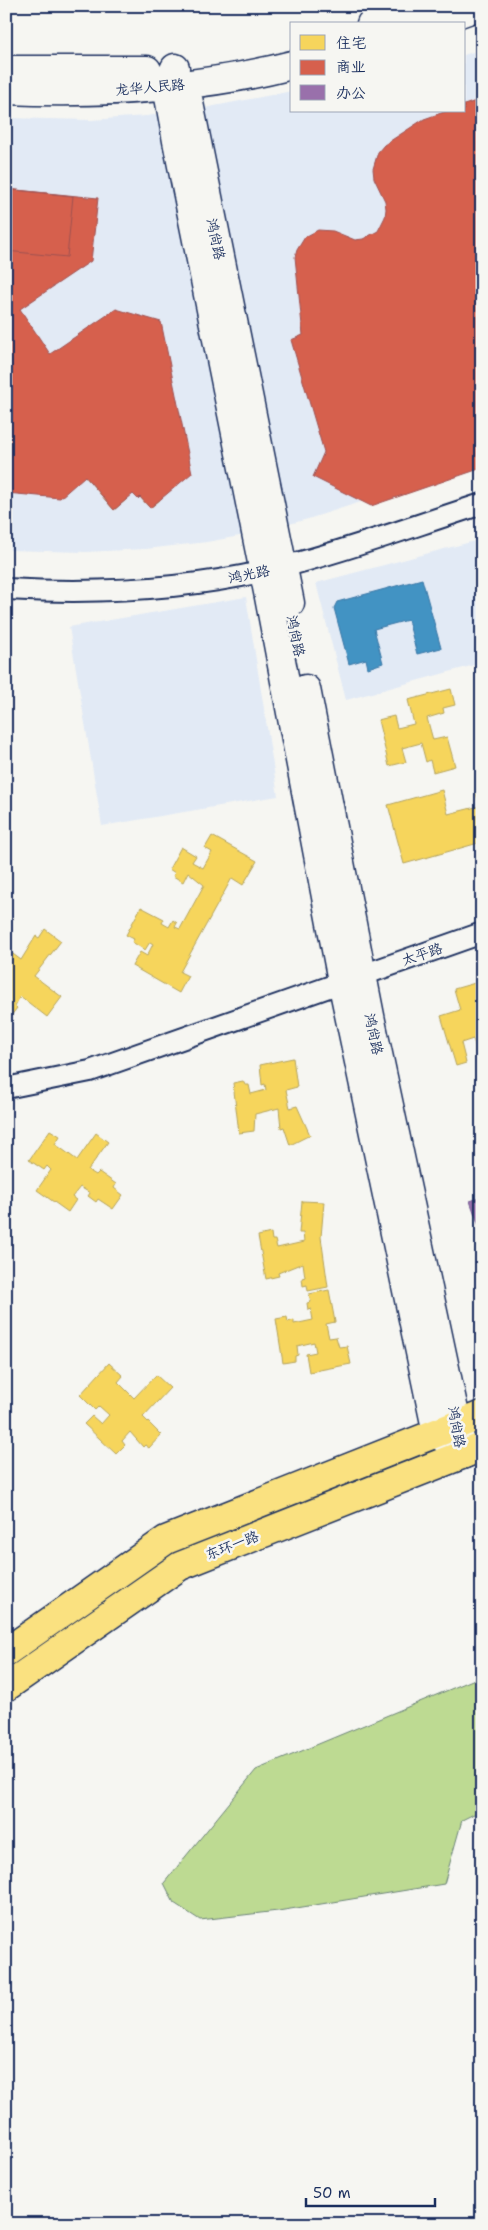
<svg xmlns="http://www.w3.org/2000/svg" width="488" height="2230" font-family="'Shantell Sans','LXGW WenKai TC',sans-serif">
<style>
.built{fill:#e2eaf5}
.green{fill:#bdda92;stroke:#6c8478}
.homes{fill:#f6d55c;stroke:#b4a35d}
.shops{fill:#d6604d;stroke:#9e5152}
.offices{fill:#9970ab;stroke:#735c94}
.schools{fill:#4393c3;stroke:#3775a5}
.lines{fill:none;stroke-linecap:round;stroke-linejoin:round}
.street-casing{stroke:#1b2f5e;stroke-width:24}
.secondary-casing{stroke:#1b2f5e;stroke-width:31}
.primary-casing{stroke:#1b2f5e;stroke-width:31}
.street{stroke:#f6f6f2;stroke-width:20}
.secondary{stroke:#f6f6f2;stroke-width:28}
.primary{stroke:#fae180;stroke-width:28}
.labels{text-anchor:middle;stroke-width:5;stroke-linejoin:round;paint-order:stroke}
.street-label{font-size:14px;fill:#1b2f5e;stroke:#f6f6f2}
</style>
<rect width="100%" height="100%" fill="#f6f6f2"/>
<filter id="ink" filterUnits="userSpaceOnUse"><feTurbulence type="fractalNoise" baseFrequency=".02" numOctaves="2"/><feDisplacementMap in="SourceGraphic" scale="10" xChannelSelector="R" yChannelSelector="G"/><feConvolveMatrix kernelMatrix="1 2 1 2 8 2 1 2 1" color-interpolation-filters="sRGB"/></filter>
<g filter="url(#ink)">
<path class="built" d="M482,49V463L308,519L256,533L207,542L146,549L86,552L6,550V118L91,120L146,116L204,108L292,91V111H464V55Z
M482,539V678L478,664L346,700L316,583Z
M246,597L278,796L102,826L69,627Z"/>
<path class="green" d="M482,1676V1810L462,1820L444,1884L278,1911L200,1920L174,1903L164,1883L256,1770Z"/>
<path class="homes" d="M473,117L482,121L479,130L482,131V163L466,156L462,164L453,160L455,156L446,152L462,118L471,122Z
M482,181V228L472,250L482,254V271L430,248L434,238L442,241L446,231L434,226L432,231L424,227L425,223L418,220L432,189L437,192L438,189L448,193L445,200L468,211Z
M383,397L414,412L411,420L415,422L412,429L405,426L403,430L400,428L392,445L418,457L411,474L383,462L380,469L383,471L376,486L354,478L361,462L353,458L350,464L333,458L353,412L366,418L364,422L369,424L366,430L374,434L379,421L375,420L377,415L370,412L374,404L379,406Z
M118,415L131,433L126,438L131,447L134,445L141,453L159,437L168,449L166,450L170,454L160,462L157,460L143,472L160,492L156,495L160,500L150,508L140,497L138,499L133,494L131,491L133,489L128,482L122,491L128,498L114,510L85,476L98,466L101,469L104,467L106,469L113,463L105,453L99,458L96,453L92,456L83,445Z
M451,689L455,705L443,708L444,713L427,718L433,740L447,737L455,766L433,772L430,760L426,762L421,743L402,748L406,762L389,766L378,720L394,716L397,728L414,724L408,700Z
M442,790L448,814L480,806L476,794L482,792V842L404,864L388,805Z
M212,836L257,861L243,885L232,878L180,972L188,976L179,993L132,966L140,952L147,956L153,944L150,942L145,950L132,942L134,939L126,935L141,907L164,919L162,923L169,927L173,920L177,923L175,927L180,929L204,885L188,872L183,882L173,876L175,873L169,869L181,847L196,856L192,862L203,868L212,852L205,848Z
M45,929L61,941L34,976L62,997L47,1017L20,996L15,1006L17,1008L7,1021L6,949L21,960L36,936L39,938Z
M482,981V1056L479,1057L473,1039L461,1043L466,1063L456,1066L441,1016L460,1010L454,989Z
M293,1058L297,1087L286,1090L290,1108L297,1106L310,1135L290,1145L284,1127L281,1128L279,1108L255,1114L254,1131L239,1133L233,1083L243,1081L245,1085H249L251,1094L266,1090L265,1084L262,1085L260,1065Z
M50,1130L60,1136L55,1144L77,1160L96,1133L108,1142L88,1170L96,1175L99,1172L116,1184L114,1188L123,1195L113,1209L98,1199L96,1202L88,1196L90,1193L80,1187L72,1197L76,1200L68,1212L37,1190L51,1170L47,1166L44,1170L29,1160Z
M302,1201L324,1202L321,1237L328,1287L308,1291L307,1285L303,1286L302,1278L305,1277L303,1263L278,1273L279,1276L266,1279L258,1236L271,1233L272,1240H275L277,1248L304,1242L303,1233H299Z
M329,1290L335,1322L326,1324L329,1338L336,1337L339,1347L347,1346L351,1364L309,1372L306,1354L316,1352L314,1342L297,1346L298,1355L295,1356V1361L283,1363L276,1319L287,1317L288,1322L294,1320V1324L313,1320L311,1309L308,1310L307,1303L311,1302L309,1294Z
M109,1363L123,1376L118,1382L134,1398L156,1375L170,1388L143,1417L161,1435L149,1448L145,1445L143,1447L130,1432L122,1441L125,1445L116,1454L84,1424L92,1416L101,1424L109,1415L99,1406L95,1410L80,1395Z"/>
<path class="shops" d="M482,99V468L371,506L313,477L324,452L291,340L303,335L295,257L297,250L305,237L318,230L333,231L355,240L363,239L378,231L385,217L386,209L385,201L374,178L373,169L378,152L384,145L424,119L447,111H464V105Z
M6,189L98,198L91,261L20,309L50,354L116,309L161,322L192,473L150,508L140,497L138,499L133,494L114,510L85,476L60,498L6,493Z
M6,189L73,196L67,257L6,251Z"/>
<path class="offices" d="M482,1197V1234L470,1201Z"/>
<path class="schools" d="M422,579L441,648L417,654L408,620L374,629L383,663L368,668L366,659L349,664L334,608L337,602Z"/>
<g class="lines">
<defs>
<path id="street" d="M6,589C97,594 193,590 282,567C350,550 416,525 482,504
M6,1088L90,1071L482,933"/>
<path id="secondary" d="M371,24L421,6
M429,24L479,6
M175,68L167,86L177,141L269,597L342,981L437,1433L464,1454
M6,70H147
M6,90C102,94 199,89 292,65
M188,98L290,603
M306,689L371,1021L462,1448"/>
<path id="primary" d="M6,1652L166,1540L482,1415
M6,1687L180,1566L482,1447"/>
</defs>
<use href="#street" class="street-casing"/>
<use href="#secondary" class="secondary-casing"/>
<use href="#primary" class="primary-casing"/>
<use href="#street" class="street"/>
<use href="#secondary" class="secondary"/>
<use href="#primary" class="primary"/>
</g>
</g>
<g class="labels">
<g class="street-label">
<text transform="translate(150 87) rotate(-5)" y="5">龙华人民路</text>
<text transform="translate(216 239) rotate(78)" y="5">鸿尚路</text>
<text transform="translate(249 574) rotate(-11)" y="5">鸿光路</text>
<text transform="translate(296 636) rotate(79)" y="5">鸿尚路</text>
<text transform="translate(422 954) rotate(-19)" y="5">太平路</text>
<text transform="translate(374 1034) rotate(78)" y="5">鸿尚路</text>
<text transform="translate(457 1427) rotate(80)" y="5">鸿尚路</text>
<text transform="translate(232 1545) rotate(-21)" y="5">东环一路</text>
</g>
</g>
<rect width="488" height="2230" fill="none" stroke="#f6f6f2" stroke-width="25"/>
<rect x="12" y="12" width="463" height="2205" fill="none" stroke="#1b2f5e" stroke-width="2" filter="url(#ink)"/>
<rect x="290" y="22" width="175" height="90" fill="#f6f6f2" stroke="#9ea6b7"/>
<rect x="300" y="35" width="25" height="15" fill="#f6d55c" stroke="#9ea6b7"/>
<text x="336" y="48" font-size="15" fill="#1b2f5e">住宅</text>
<rect x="300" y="60" width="25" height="15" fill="#d6604d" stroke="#9ea6b7"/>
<text x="336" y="72" font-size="15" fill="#1b2f5e">商业</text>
<rect x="300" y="85" width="25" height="15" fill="#9970ab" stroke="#9ea6b7"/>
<text x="336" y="98" font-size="15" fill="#1b2f5e">办公</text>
<path d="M306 2198v8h129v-8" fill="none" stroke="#1b2f5e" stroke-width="2.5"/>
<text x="313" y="2198" font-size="15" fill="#1b2f5e" stroke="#f6f6f2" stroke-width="4" paint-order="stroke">50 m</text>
</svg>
